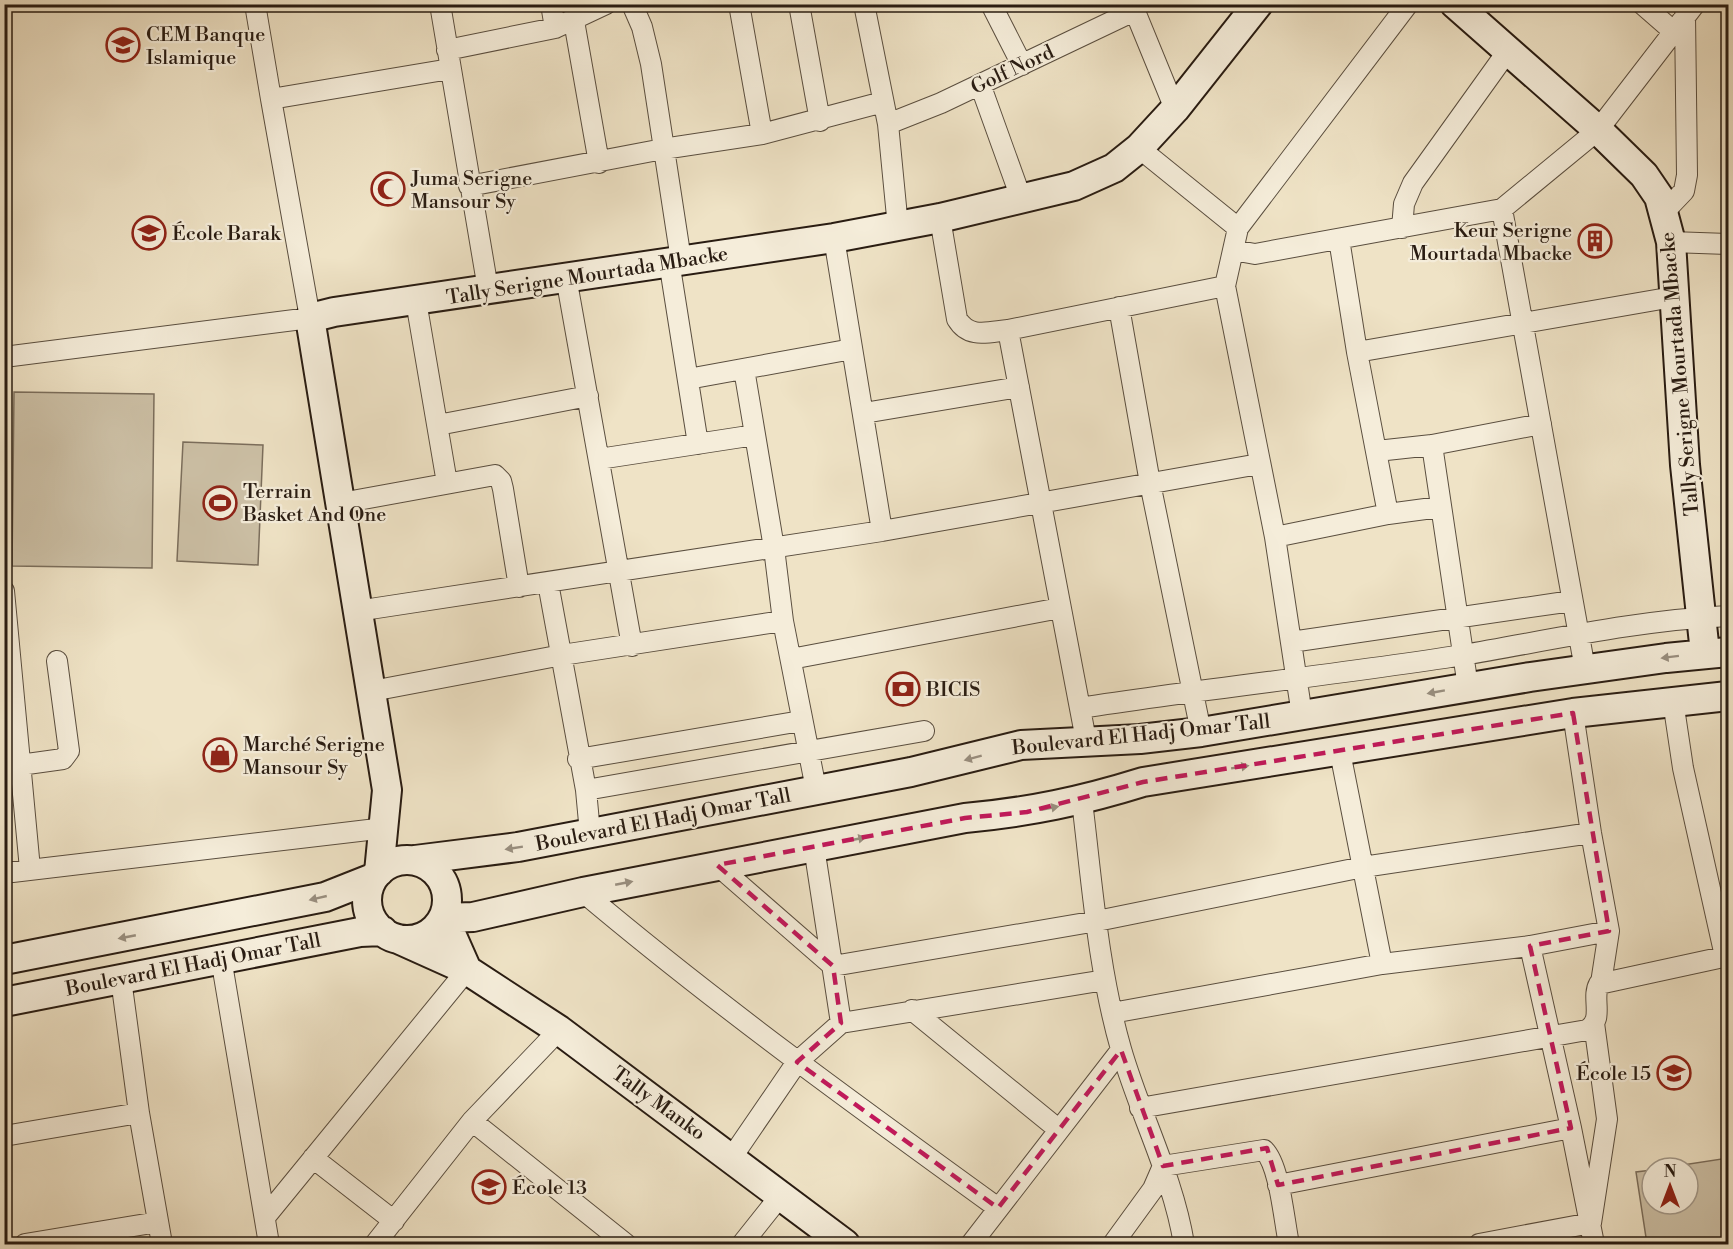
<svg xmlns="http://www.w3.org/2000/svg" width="1733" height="1249" font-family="'Libre Bodoni',serif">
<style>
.green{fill:#cdc1a7;stroke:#7b6e5c;stroke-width:1.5}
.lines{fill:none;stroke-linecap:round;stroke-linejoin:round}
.street-casing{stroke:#5a4e3f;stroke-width:22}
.secondary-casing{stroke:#291c12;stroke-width:32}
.street{stroke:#f5edda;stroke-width:20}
.secondary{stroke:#f5edda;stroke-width:28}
.oneway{fill:#998f80}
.marked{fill:none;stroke:#c2185b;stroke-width:4.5;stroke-dasharray:12 8;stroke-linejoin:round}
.labels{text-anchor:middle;stroke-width:4.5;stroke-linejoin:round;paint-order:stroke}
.poi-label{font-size:20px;fill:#291c12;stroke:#f5edda;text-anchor:start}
.street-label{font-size:20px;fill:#291c12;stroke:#f5edda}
</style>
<rect width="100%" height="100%" fill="#efe3c6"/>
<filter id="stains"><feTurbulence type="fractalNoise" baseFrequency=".00333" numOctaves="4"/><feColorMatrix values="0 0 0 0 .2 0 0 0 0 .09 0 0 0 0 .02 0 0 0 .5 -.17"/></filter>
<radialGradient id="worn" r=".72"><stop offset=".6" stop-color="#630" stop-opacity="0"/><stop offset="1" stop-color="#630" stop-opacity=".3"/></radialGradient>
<path class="green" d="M14,392L154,394L152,568L12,566Z
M183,442L263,445L258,565L177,561Z
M1728,1158V1244H1647L1636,1172L1652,1170V1204H1688V1168H1663Z"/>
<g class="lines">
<defs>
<path id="street" d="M255,4L271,99
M440,4L488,289
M551,4L555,28
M632,4L642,27L651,64L681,260
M739,4L762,134
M799,4L820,121
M864,4L888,124L898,227
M991,4L1022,65
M1132,4L1175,109
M1642,4L1673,31
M574,21L599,163
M447,50L555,28L606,4
M980,84L1021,198
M888,124L941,103L1134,11
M1139,148L1238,228
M469,186L663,149L762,134L883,102
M1502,209L1585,669
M1664,212L1684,191L1687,175L1685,15
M940,218L957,319C969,339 988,332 1008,330L1225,286
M1402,228L1404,204L1413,183L1507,52
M834,238L882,531
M1339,239L1357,352L1388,514
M1671,242L1728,244
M1233,250L1255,254L1502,209L1598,130L1695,4
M669,261L698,444
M566,277L632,646
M416,301L447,483
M1119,307L1150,483L1201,732
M1008,330L1086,740
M1357,352L1673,297
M4,357L310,318L271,99L450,69
M744,369L774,548L783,621L816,789
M688,379L852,349
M864,413L1019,387
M438,425L588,396
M1432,445L1468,687
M1377,451L1432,445L1541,424
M599,459L755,435
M341,503L495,475L501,481L503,489L519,587
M1275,537L1388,514L1440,507
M548,583L586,790L590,833
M4,591L30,869
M357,611L882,531L1259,464
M1291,642L1572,601
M791,659L1060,608
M372,691L562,655L783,621
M1673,701L1683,768L1725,956
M1080,708C1208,688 1336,675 1463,655C1551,640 1639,620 1728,616
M1573,713L1591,833L1609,931L1601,983
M1302,715L1275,537L1225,286L1238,228L1408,4
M1340,752L1382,964
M578,759L801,721
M20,765L63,759L69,751L57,661
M586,790L924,731
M1082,801C1092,883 1098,969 1121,1049C1140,1115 1173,1176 1184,1244
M814,847L841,1023
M717,865L833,966L1097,921L1363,867L1591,833
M4,873L385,828
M583,892C716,1004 857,1106 998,1208
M1530,946L1571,1128L1594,1244
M221,958L269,1244
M121,979L139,1113L162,1244
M912,1010L1058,1129
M1112,1013L1382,964L1530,946L1609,931
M1140,1108L1587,1030C1605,1020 1591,998 1599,984L1728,956
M472,1121L626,1244
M4,1136L139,1113
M732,1157L797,1062L841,1023L1105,980
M313,1158L394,1221
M1163,1166L1264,1150C1280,1166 1284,1221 1289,1244
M1278,1185L1571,1128
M266,1216L467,970
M25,1244L158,1222
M375,1244L472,1121L559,1030
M742,1244L781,1195
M971,1244L1121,1050
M1113,1244L1153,1189L1163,1166
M1479,1244L1591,1223L1607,1119L1594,1023"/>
<path id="secondary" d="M1455,4L1598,130L1644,175L1659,197L1671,242L1685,465L1705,653
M415,860L518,847L911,772L1021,745L1140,739L1201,732L1530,677L1666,658L1728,652
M367 900a40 40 0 1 1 80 0a40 40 0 1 1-80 0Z
M379,872L387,790L310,318L334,312L834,238L940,218L1074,186L1114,168L1139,148L1175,109L1258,4
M398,939L467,970L559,1030L845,1244
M4,960L325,897L373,878
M467,970L444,918L473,917L583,892L965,818C1030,812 1082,801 1143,782L1573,713L1728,696
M4,1002L360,932L383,931"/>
</defs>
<use href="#street" class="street-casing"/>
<use href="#secondary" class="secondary-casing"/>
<use href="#street" class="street"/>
<use href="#secondary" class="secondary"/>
</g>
<defs><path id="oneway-solid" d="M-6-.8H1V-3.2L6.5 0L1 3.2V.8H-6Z" transform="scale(1.5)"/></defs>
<g class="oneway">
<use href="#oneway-solid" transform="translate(1670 657) rotate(173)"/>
<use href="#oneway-solid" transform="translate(1436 692) rotate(170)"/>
<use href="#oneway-solid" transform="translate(973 758) rotate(165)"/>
<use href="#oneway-solid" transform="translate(1240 767) rotate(-9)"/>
<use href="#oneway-solid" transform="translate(1050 808) rotate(-11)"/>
<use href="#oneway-solid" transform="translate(857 839) rotate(-11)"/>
<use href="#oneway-solid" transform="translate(514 848) rotate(171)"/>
<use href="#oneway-solid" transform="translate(624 883) rotate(-11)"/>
<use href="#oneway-solid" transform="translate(318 898) rotate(167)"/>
<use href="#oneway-solid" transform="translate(127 937) rotate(169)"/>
</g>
<path class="marked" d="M1573,713L1609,931L1530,946L1571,1128L1278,1185L1267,1148L1163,1166L1121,1050L998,1208L797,1062L841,1023L833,966L717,865L965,818L1027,812L1143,782Z"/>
<defs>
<symbol id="school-ring" viewBox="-11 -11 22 22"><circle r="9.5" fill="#f5edda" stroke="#8f2418" stroke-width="1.5"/><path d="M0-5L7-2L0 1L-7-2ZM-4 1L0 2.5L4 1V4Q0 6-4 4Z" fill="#8f2418"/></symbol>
<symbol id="mosque-ring" viewBox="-11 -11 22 22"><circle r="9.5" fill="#f5edda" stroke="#8f2418" stroke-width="1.5"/><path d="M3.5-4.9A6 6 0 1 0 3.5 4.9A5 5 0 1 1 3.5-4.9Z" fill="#8f2418"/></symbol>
<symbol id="building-ring" viewBox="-11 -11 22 22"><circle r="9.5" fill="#f5edda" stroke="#8f2418" stroke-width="1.5"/><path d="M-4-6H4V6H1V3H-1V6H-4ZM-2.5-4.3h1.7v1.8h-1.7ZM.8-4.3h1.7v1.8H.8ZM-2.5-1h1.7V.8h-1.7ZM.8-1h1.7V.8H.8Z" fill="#8f2418"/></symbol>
<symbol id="stadium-ring" viewBox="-11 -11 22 22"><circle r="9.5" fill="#f5edda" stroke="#8f2418" stroke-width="1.5"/><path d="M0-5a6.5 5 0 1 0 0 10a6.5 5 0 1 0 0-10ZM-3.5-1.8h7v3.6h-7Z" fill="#8f2418"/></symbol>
<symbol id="bank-ring" viewBox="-11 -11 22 22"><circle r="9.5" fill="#f5edda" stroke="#8f2418" stroke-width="1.5"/><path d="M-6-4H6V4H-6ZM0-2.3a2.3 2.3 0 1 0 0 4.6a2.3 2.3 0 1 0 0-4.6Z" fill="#8f2418"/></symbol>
<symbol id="shop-ring" viewBox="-11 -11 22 22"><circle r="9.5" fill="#f5edda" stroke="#8f2418" stroke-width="1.5"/><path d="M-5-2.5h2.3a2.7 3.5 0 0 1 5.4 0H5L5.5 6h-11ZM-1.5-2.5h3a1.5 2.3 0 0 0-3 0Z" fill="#8f2418"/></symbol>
</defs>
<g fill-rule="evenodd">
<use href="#school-ring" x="104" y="26" width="38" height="38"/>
<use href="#mosque-ring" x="369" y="170" width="38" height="38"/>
<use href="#school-ring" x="130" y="214" width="38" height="38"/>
<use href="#building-ring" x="1576" y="222" width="38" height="38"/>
<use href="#stadium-ring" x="201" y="484" width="38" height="38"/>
<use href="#bank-ring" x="884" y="670" width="38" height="38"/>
<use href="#shop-ring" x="201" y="736" width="38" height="38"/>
<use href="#school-ring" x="1655" y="1054" width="38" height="38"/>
<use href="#school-ring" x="470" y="1168" width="38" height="38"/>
</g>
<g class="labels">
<g class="poi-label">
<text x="146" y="41">CEM Banque<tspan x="146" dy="23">Islamique</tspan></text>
<text x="411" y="185">Juma Serigne<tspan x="411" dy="23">Mansour Sy</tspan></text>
<text x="1572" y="237" text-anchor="end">Keur Serigne<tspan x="1572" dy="23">Mourtada Mbacke</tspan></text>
<text x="172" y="240">École Barak</text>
<text x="243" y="498">Terrain<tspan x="243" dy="23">Basket And One</tspan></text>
<text x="926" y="696">BICIS</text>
<text x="243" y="751">Marché Serigne<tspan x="243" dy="23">Mansour Sy</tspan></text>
<text x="1651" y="1080" text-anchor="end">École 15</text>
<text x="512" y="1194">École 13</text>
</g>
<g class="street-label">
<text transform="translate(1012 69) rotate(-25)" y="7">Golf Nord</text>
<text transform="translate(587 275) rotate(-9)" y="7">Tally Serigne Mourtada Mbacke</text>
<text transform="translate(1679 374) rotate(-95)" y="7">Tally Serigne Mourtada Mbacke</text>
<text transform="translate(1141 734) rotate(-6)" y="7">Boulevard El Hadj Omar Tall</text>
<text transform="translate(663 819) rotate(-11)" y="7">Boulevard El Hadj Omar Tall</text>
<text transform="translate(193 964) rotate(-11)" y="7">Boulevard El Hadj Omar Tall</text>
<text transform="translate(659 1103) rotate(36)" y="7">Tally Manko</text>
</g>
</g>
<rect width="1733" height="1249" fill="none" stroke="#efe3c6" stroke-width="24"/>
<rect x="6" y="6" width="1721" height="1237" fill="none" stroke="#291c12" stroke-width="3"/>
<rect x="12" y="12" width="1709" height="1225" fill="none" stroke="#291c12" stroke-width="1.5"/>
<g transform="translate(1670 1186)"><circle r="28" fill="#f5edda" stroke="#a3998a" stroke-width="1.5"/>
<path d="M0-4.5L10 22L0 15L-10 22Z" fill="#8f2418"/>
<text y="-9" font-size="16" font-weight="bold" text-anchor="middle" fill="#291c12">N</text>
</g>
<rect width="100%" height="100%" filter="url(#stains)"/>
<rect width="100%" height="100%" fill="url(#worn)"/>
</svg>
